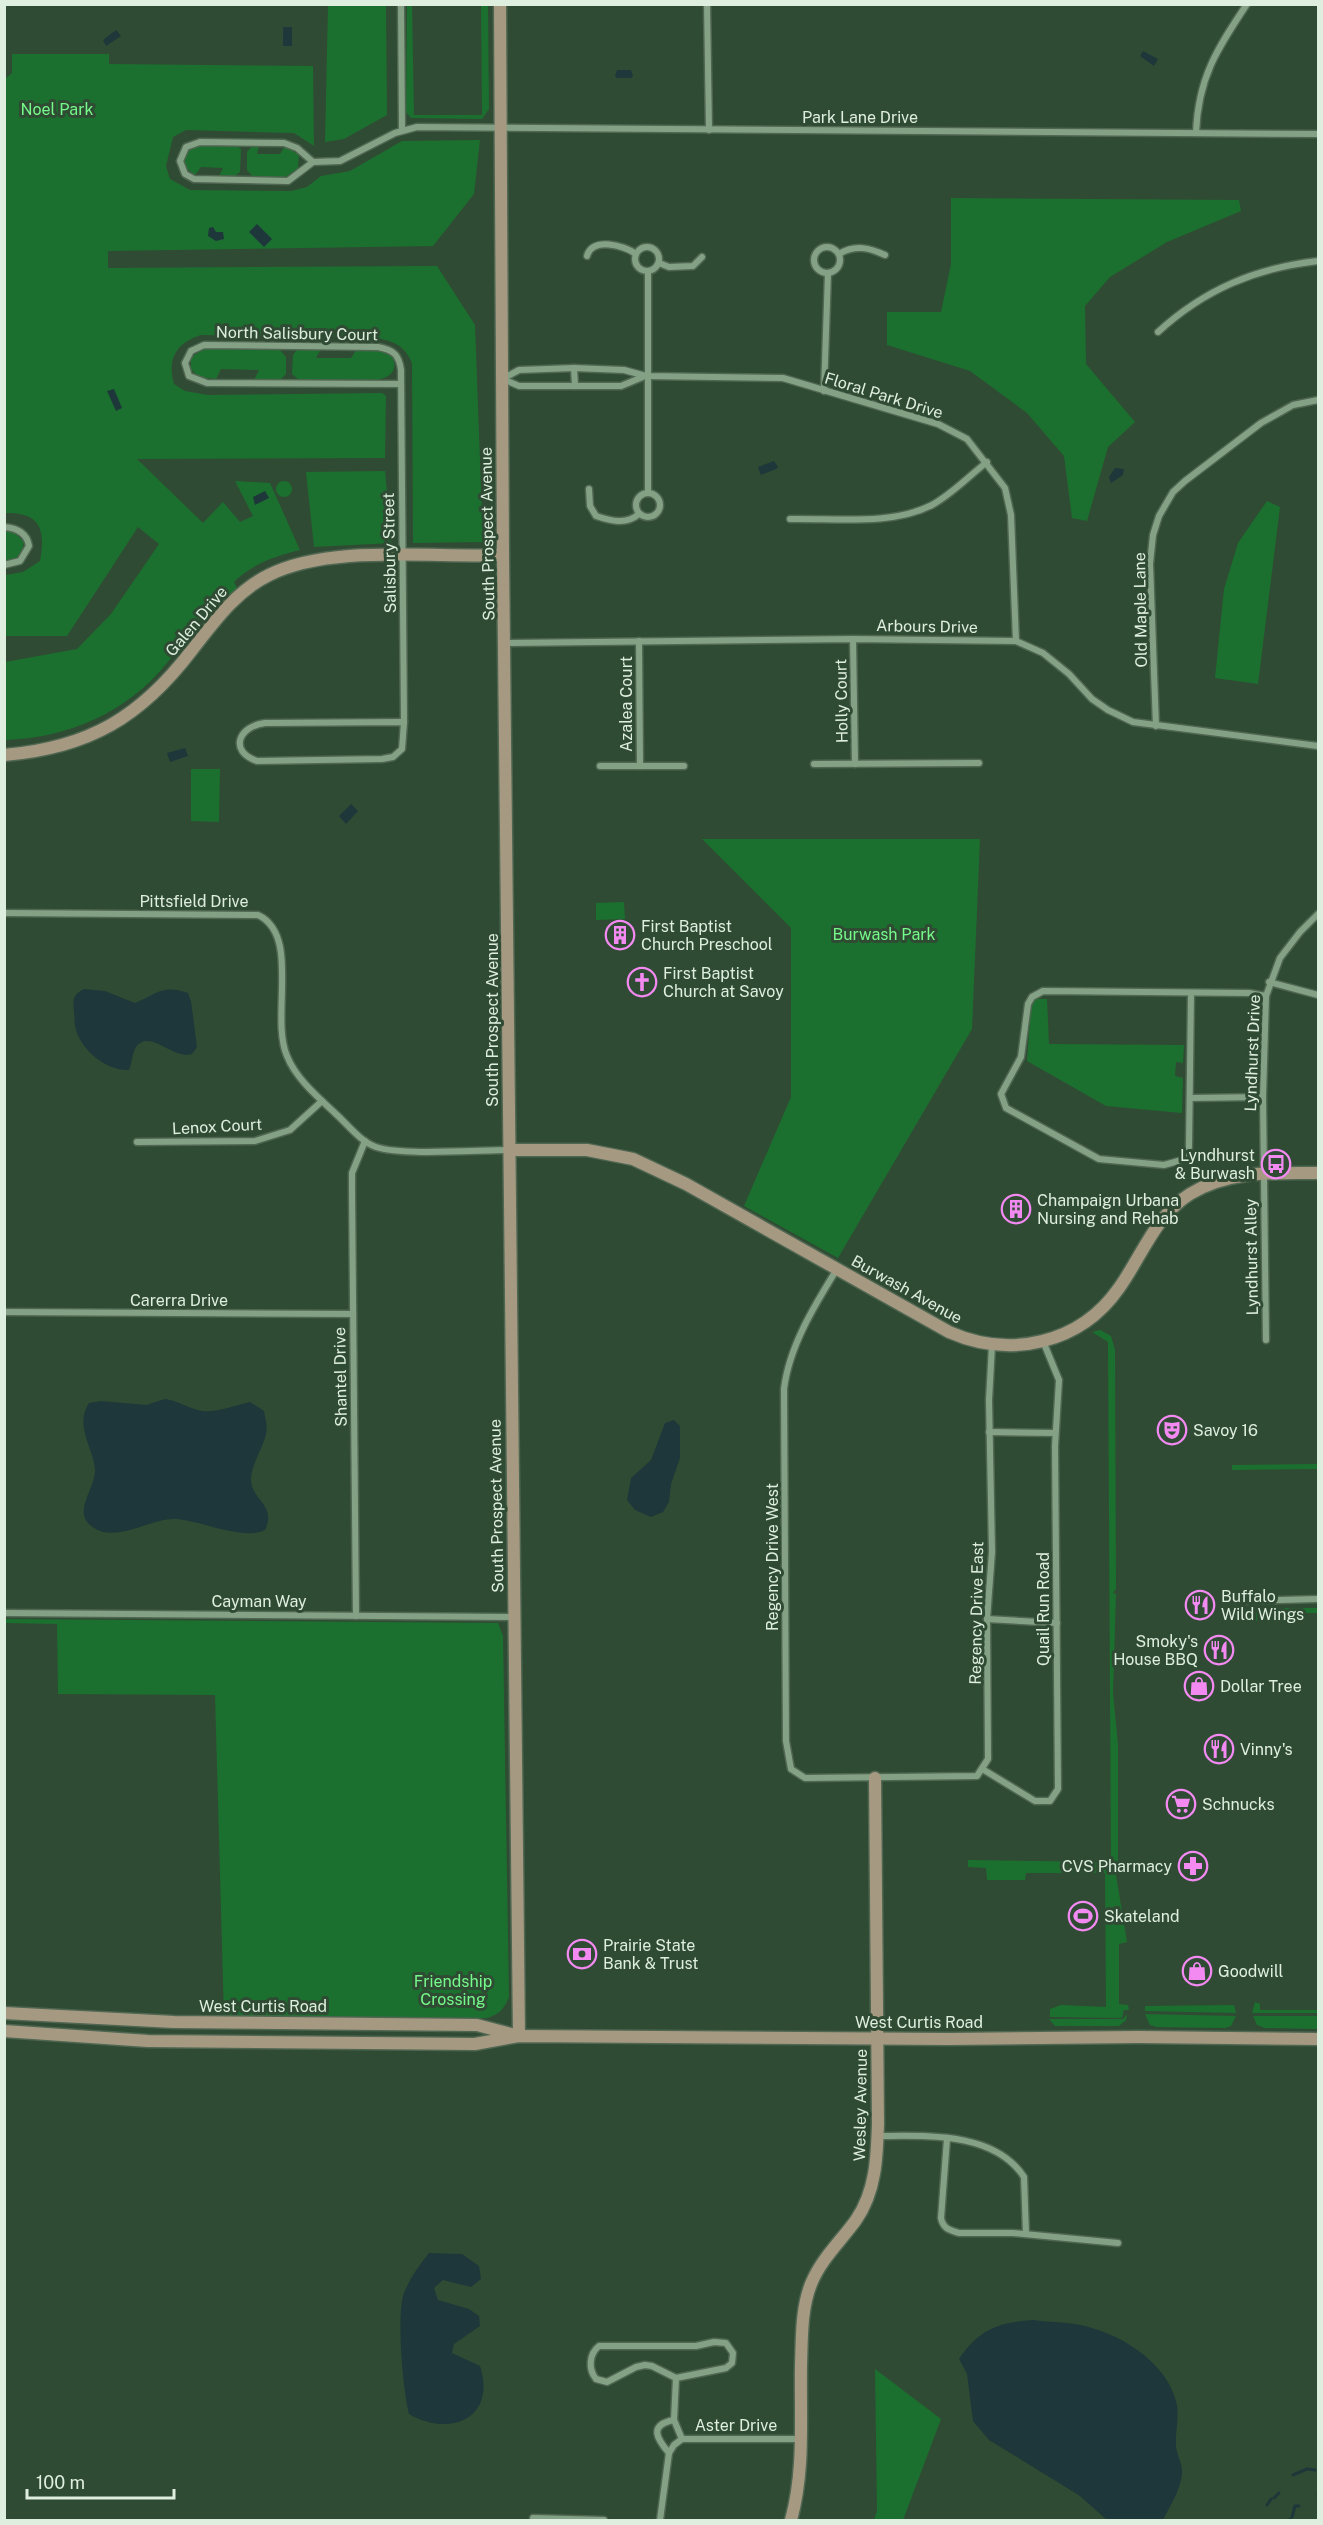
<svg xmlns="http://www.w3.org/2000/svg" width="1323" height="2525" font-family="'Public Sans',sans-serif">
<rect width="100%" height="100%" fill="#304b33"/>
<g fill="#1b702f">
<path d="M328,5h58l1,110 -43,24 -19,3z"/>
<path d="M407,5h5l2,110h68l-1,-110h7l1,104 -7,10 -71,-1 -5,-6z"/>
<path d="M12,54h97v10l204,2 1,80 -20,-13 -108,-3 -13,7 -7,29 4,13 20,11 101,1 16,-4 14,-11 29,-5 52,-30 78,-1 -6,54 -41,52 -325,5v17l329,-2 38,59 8,217 -70,1 -1,-180c-9,-20 -20,-22 -40,-26l-171,-2c-25,8 -34,24 -27,49l11,7 23,4 174,-2 4,3 -1,62 -248,1 66,64 20,-21 17,20 13,-6 -18,-35 35,2 30,67c-25,6 -48,14 -66,32l3,6 -13,12 -4,-4 -5,5c-17,20 -32,42 -48,62 -40,50 -100,75 -162,77v-78l72,-13 34,-35 48,-70 -21,-17 -71,109h-62v-61l18,-3 17,-11c6,-32 0,-49 -35,-48l-1,-433 8,-7z"/>
<path d="M201,145h35l5,4 -1,23 -5,4h-16l4,-8 -22,-1 -6,8 -9,-7 -3,-11 6,-9z"/>
<path d="M252,146h7l-2,8h23l5,-8 14,9 -1,14 -13,8h-32l-6,-7v-18z"/>
<path d="M951,198l288,2 2,11 -74,31 -57,35 -25,29 1,58 49,58 -27,25 -21,74 -15,-3 -8,-62 -37,-43 -57,-42 -83,-26v-33h54l10,-48z"/>
<path d="M208,347l71,2 7,8v17l-6,6h-26l5,-10 -38,-1 -5,10 -17,-2 -8,-8v-12z"/>
<path d="M298,348l23,1 -5,9h35l6,-9h20l13,5c10,14 2,23 -13,26l-79,-1 -6,-5 1,-19z"/>
<path d="M385,471l7,72 -78,4 -8,-75z"/>
<circle cx="284" cy="489" r="8"/>
<path d="M1267,501l13,6 -22,177 -43,-6 9,-89 14,-46z"/>
<path d="M4,529l10,3 10,10 -2,11 -9,7 -8,1z"/>
<path d="M191,769h29l-1,53 -28,-1z"/>
<path d="M702,839h278l-8,190 -134,229 -94,-52 47,-109v-169z"/>
<path d="M624,902l1,17 -29,1v-17z"/>
<path d="M1036,999h11l2,45 135,1 -1,18 -7,-1 -1,14 8,2 -1,35 -76,-7 -79,-45 4,-55z"/>
<path d="M1100,1330l11,6 4,14 1,239 -3,4 3,1 -3,99 5,52v126l-2,4 11,67 -8,2v60l9,1 1,5h-5l-2,8 -72,-1v-8l11,-4 45,2 -1,-134h-79l-1,7h-38l-1,-12 -18,-1v-7l143,2 -3,-520 -16,-10z"/>
<path d="M1318,1464v5l-86,1v-5z"/>
<path d="M1261,1608h57v5h-61v8h-6v-5z"/>
<path d="M5,1619l493,4 5,13 6,361c-5,12 -9,17 -22,21l-263,-1 -9,-322 -157,-1 -1,-70 -52,-1z"/>
<path d="M1255,2002l5,2v6h58v3h-66z"/>
<path d="M1234,2005l2,8 -91,-2v-5z"/>
<path d="M1127,2014l-1,6 -7,6h-64l-6,-7h74z"/>
<path d="M1145,2014l91,2 -5,10 -6,2 -68,-1 -7,-2z"/>
<path d="M1253,2016h65v13l-53,-1 -8,-3z"/>
<path d="M875,2369l66,50 -38,101h-29l3,-9z"/>
</g>
<g fill="#1d373a">
<rect x="283" y="27" width="9" height="19"/>
<path d="M116,30l5,6 -15,10 -3,-6z"/>
<path d="M1143,51l15,8 -4,7 -14,-10z"/>
<path d="M617,70h14l2,6 -2,2h-14l-2,-2z"/>
<path d="M257,224l15,15 -8,8 -15,-15z"/>
<path d="M213,227l3,5h7l1,7 -8,2 -8,-5 1,-8z"/>
<path d="M114,389l8,19 -6,3 -9,-20z"/>
<path d="M774,461l4,6 -2,2 -15,6 -3,-8z"/>
<path d="M1115,468l9,1 -1,6 -12,8 -2,-6z"/>
<path d="M265,491l4,7 -14,7 -2,-8z"/>
<path d="M185,748l3,8 -18,6 -3,-9z"/>
<path d="M351,804l7,7 -12,13 -7,-8z"/>
<path d="M84,989l21,2 30,12c22,-9 27,-19 53,-10l3,8 6,46 -5,7c-19,6 -42,-26 -56,-7 -4,7 -4,16 -7,23 -22,1 -47,-19 -53,-40 -2,-5 -1,-13 -2,-18 -1,-12 -2,-17 10,-23z"/>
<path d="M165,1399c14,2 23,9 37,12 14,2 34,-6 48,-9l14,9c1,7 4,16 2,23 -3,14 -15,31 -15,45 0,22 26,25 14,51 -23,11 -65,-10 -90,-11 -24,-1 -58,24 -81,9 -24,-15 2,-39 1,-59 -2,-22 -21,-43 -6,-66l12,-2 45,4z"/>
<path d="M674,1420l6,6v32l-9,26 -2,18 -6,10 -12,5 -16,-7 -8,-10 4,-22 20,-18 14,-37z"/>
<path d="M429,2253l33,1 17,12 2,13 -10,8 -28,-7 -9,8 4,12 31,9 10,7 1,10 -26,18 -2,9 28,13c17,52 -30,72 -71,48 -6,-24 -13,-99 -5,-121 6,-15 15,-28 25,-40z"/>
<path d="M1033,2320c14,2 28,2 42,4 42,7 93,37 102,81 2,14 -2,28 -1,42 1,7 5,15 6,22 1,17 -12,37 -19,51h-56l-27,-24 -91,-56 -16,-19 -6,-47 -8,-15c20,-30 40,-37 74,-39z"/>
</g>
<g fill="none" stroke-linecap="round" stroke-linejoin="round">
<g stroke="#1d373a" stroke-width="3">
<path d="M1293,2475l14,-6 8,1"/>
<path d="M1318,2495v1"/>
<path d="M1274,2498l5,-5"/>
<path d="M1267,2505l4,-6"/>
<path d="M1292,2517l3,-11h4"/>
<path d="M1289,2520l1,-1"/>
</g>
<g stroke="#4f6651" stroke-width="9">
<g id="street">
<path d="M401,4l1,126"/>
<path d="M707,4l2,126"/>
<path d="M1196,133c2,-55 21,-84 51,-129"/>
<path d="M313,162l-16,-14 -13,-5 -84,-1 -14,5 -6,14 5,13 9,5 94,2 25,-19 27,-1 55,-28 22,-6 901,7"/>
<circle cx="827" cy="260" r="13"/>
<circle cx="647" cy="259" r="12"/>
<path d="M839,254c16,-10 31,-6 46,1"/>
<path d="M587,256c5,-19 37,-11 49,-2"/>
<path d="M659,263l10,4 24,-1 9,-9"/>
<path d="M648,272v221"/>
<path d="M1158,332c47,-43 98,-64 160,-71"/>
<path d="M574,368l1,18"/>
<path d="M502,379l17,-9 55,-2 50,2 22,6 137,2 155,46 29,15 38,49 6,27 5,126"/>
<path d="M503,379l16,7h102l24,-10"/>
<path d="M401,384l-194,-1 -18,-7 -4,-13 6,-12 13,-6 174,2c16,3 21,8 23,23l3,352"/>
<path d="M824,391l4,-118"/>
<path d="M589,489l1,17 6,10c15,5 30,9 43,-2"/>
<circle cx="648" cy="505" r="12"/>
<path d="M790,519c45,-1 101,7 142,-14 20,-11 37,-29 55,-43"/>
<path d="M4,527c13,1 23,6 25,19l-9,15 -16,4"/>
<path d="M853,639l2,125"/>
<path d="M639,641l1,125"/>
<path d="M505,643l348,-4 163,2 27,12 26,21 23,25 16,11 25,12 185,24"/>
<path d="M404,722l-2,27 -9,8 -11,2 -125,2c-29,-10 -18,-35 8,-38z"/>
<path d="M1156,726l-6,-162 3,-29 6,-19 14,-24 12,-11 76,-58 32,-18 25,-5"/>
<path d="M814,764l165,-1"/>
<path d="M600,766h84"/>
<path d="M4,913l254,2c43,20 12,102 29,141 9,23 32,42 50,59 11,10 24,27 39,32 26,9 101,3 133,3"/>
<path d="M1269,982l49,13"/>
<path d="M1191,993l-2,154 -7,13 -18,5 -65,-6 -93,-51 -5,-14 20,-37 7,-53 4,-7 11,-6 206,2 17,3"/>
<path d="M1191,1098l72,-1"/>
<path d="M137,1142l118,-1 35,-11 32,-29"/>
<path d="M837,1269c-23,37 -48,78 -53,120l2,352 5,28 14,9 172,-2 11,-17 -1,-140 5,-67 -3,-152 3,-55"/>
<path d="M4,1312l349,2"/>
<path d="M1266,1340l-3,-243 3,-101 14,-38 20,-26 18,-18"/>
<path d="M989,1432l66,1"/>
<path d="M1243,1601l75,-2"/>
<path d="M4,1613l510,4"/>
<path d="M356,1616l-4,-424v-19l13,-32"/>
<path d="M987,1619l70,4"/>
<path d="M984,1770l51,31h15l8,-12 -3,-343 4,-66 -16,-39"/>
<path d="M877,2136c49,0 117,-5 147,41l2,57"/>
<path d="M947,2139l-6,79c2,11 9,12 18,15h54l105,10"/>
<path d="M714,2342l12,1 7,10 -1,10 -6,5 -50,10 -24,-12 -7,-1 -9,2 -29,15 -11,-3c-8,-10 -7,-25 3,-33h97z"/>
<path d="M676,2378l-2,42 8,19"/>
<path d="M669,2453c-12,-14 -21,-28 5,-33"/>
<path d="M533,2518l71,2"/>
<path d="M660,2520l9,-67 5,-8 8,-6h118"/>
</g>
</g>
<g stroke="#4f6651" stroke-width="15">
<g id="secondary">
<path d="M500,4l3,551 16,1481"/>
<path d="M4,755c85,-7 137,-38 188,-105 22,-28 44,-59 77,-75 62,-31 164,-17 234,-20"/>
<path d="M509,1150h78l46,9 53,25 263,148c61,27 131,12 170,-44 23,-32 36,-72 71,-94 39,-24 84,-21 128,-21"/>
<path d="M4,2013l170,9 303,3 38,10"/>
<path d="M4,2031l144,10 327,3 44,-8 430,3 189,-2 180,2"/>
<path d="M791,2520c14,-50 9,-103 10,-155 1,-27 0,-56 10,-81 10,-25 30,-43 45,-64 20,-29 21,-63 22,-97l-3,-345"/>
</g>
</g>
<use href="#street" stroke="#84a186" stroke-width="6"/>
<use href="#secondary" stroke="#a69982" stroke-width="12"/>
</g>
<defs>
<g id="building-ring" transform="scale(1.5)"><circle r="9.5" fill="#304b33" stroke="#f28af2" stroke-width="1.5"/><path d="M-4-6H4V6H1V3H-1V6H-4ZM-2.5-4.3h1.7v1.8h-1.7ZM.8-4.3h1.7v1.8H.8ZM-2.5-1h1.7V.8h-1.7ZM.8-1h1.7V.8H.8Z" fill="#f28af2"/></g>
<g id="church-ring" transform="scale(1.5)"><circle r="9.5" fill="#304b33" stroke="#f28af2" stroke-width="1.5"/><path d="M-1.2-6h2.4v3.5h3.3v2.4h-3.3V6h-2.4V-.1h-3.3v-2.4h3.3Z" fill="#f28af2"/></g>
<g id="bus-ring" transform="scale(1.5)"><circle r="9.5" fill="#304b33" stroke="#f28af2" stroke-width="1.5"/><path d="M-5-6H5V4H4V6H2V4H-2V6H-4V4H-5ZM-3.5-4V0h7V-4ZM-3.5 1.2v1.5H-2V1.2ZM2 1.2v1.5H3.5V1.2Z" fill="#f28af2"/></g>
<g id="theatre-ring" transform="scale(1.5)"><circle r="9.5" fill="#304b33" stroke="#f28af2" stroke-width="1.5"/><path d="M-5-5.5Q0-4 5-5.5V0Q5 5 0 6Q-5 5-5 0ZM-3.3-2.5H-1v1.5H-3.3ZM1-2.5H3.3v1.5H1ZM-2.8 1Q0 5.5 2.8 1Z" fill="#f28af2"/></g>
<g id="restaurant-ring" transform="scale(1.5)"><circle r="9.5" fill="#304b33" stroke="#f28af2" stroke-width="1.5"/><path d="M-5-6h1v4h1v-4h1v4h1v-4h1v5L-1.5 .5V6h-2V.5L-5-1ZM5-6V6H3V1.5H1.5Q1.5-4 5-6Z" fill="#f28af2"/></g>
<g id="shop-ring" transform="scale(1.5)"><circle r="9.5" fill="#304b33" stroke="#f28af2" stroke-width="1.5"/><path d="M-5-2.5h2.3a2.7 3.5 0 0 1 5.4 0H5L5.5 6h-11ZM-1.5-2.5h3a1.5 2.3 0 0 0-3 0Z" fill="#f28af2"/></g>
<g id="supermarket-ring" transform="scale(1.5)"><circle r="9.5" fill="#304b33" stroke="#f28af2" stroke-width="1.5"/><path d="M-6-5.5h2.5l.6 2H6L4.5 2H-2.5L-4.4-4H-6ZM-1.5 3.2a1.3 1.3 0 1 0 .1 0ZM3 3.2a1.3 1.3 0 1 0 .1 0Z" fill="#f28af2"/></g>
<g id="pharmacy-ring" transform="scale(1.5)"><circle r="9.5" fill="#304b33" stroke="#f28af2" stroke-width="1.5"/><path d="M-2-6h4v4h4v4h-4v4h-4v-4h-4v-4h4Z" fill="#f28af2"/></g>
<g id="stadium-ring" transform="scale(1.5)"><circle r="9.5" fill="#304b33" stroke="#f28af2" stroke-width="1.5"/><path d="M0-5a6.5 5 0 1 0 0 10a6.5 5 0 1 0 0-10ZM-3.5-1.8h7v3.6h-7Z" fill="#f28af2"/></g>
<g id="bank-ring" transform="scale(1.5)"><circle r="9.5" fill="#304b33" stroke="#f28af2" stroke-width="1.5"/><path d="M-6-4H6V4H-6ZM0-2.3a2.3 2.3 0 1 0 0 4.6a2.3 2.3 0 1 0 0-4.6Z" fill="#f28af2"/></g>
</defs>
<g fill-rule="evenodd">
<use href="#building-ring" x="620" y="935"/>
<use href="#church-ring" x="642" y="982"/>
<use href="#bus-ring" x="1276" y="1164"/>
<use href="#building-ring" x="1016" y="1209"/>
<use href="#theatre-ring" x="1172" y="1430"/>
<use href="#restaurant-ring" x="1200" y="1605"/>
<use href="#restaurant-ring" x="1219" y="1650"/>
<use href="#shop-ring" x="1199" y="1686"/>
<use href="#restaurant-ring" x="1219" y="1749"/>
<use href="#supermarket-ring" x="1181" y="1804"/>
<use href="#pharmacy-ring" x="1193" y="1866"/>
<use href="#stadium-ring" x="1083" y="1916"/>
<use href="#bank-ring" x="582" y="1954"/>
<use href="#shop-ring" x="1197" y="1971"/>
</g>
<g text-anchor="middle" stroke-width="6" stroke-linejoin="round" paint-order="stroke">
<g font-size="16" fill="#75f98b" stroke="#304b33">
<text x="57" y="115">Noel Park</text>
<text x="884" y="940">Burwash Park</text>
<text x="453" y="1987">Friendship<tspan x="453" dy="18">Crossing</tspan></text>
</g>
<g font-size="16" fill="#deeedf" stroke="#304b33">
<text x="860" y="123">Park Lane Drive</text>
<text transform="translate(297 333) rotate(1)" y="6">North Salisbury Court</text>
<text transform="translate(884 395) rotate(17)" y="6">Floral Park Drive</text>
<text transform="translate(487 534) rotate(-91)" y="6">South Prospect Avenue</text>
<text transform="translate(389 553) rotate(-91)" y="6">Salisbury Street</text>
<text transform="translate(1140 610) rotate(-91)" y="6">Old Maple Lane</text>
<text transform="translate(196 621) rotate(-50)" y="6">Galen Drive</text>
<text transform="translate(927 626) rotate(1)" y="6">Arbours Drive</text>
<text transform="translate(841 701) rotate(-91)" y="6">Holly Court</text>
<text transform="translate(626 704) rotate(-90)" y="6">Azalea Court</text>
<text x="194" y="907">Pittsfield Drive</text>
<text transform="translate(492 1020) rotate(-90)" y="6">South Prospect Avenue</text>
<text transform="translate(1252 1053) rotate(-88)" y="6">Lyndhurst Drive</text>
<text transform="translate(217 1126) rotate(-3)" y="6">Lenox Court</text>
<text transform="translate(1251 1257) rotate(-91)" y="6">Lyndhurst Alley</text>
<text transform="translate(907 1289) rotate(29)" y="6">Burwash Avenue</text>
<text x="179" y="1306">Carerra Drive</text>
<text transform="translate(340 1377) rotate(-91)" y="6">Shantel Drive</text>
<text transform="translate(496 1506) rotate(-91)" y="6">South Prospect Avenue</text>
<text transform="translate(772 1557) rotate(-90)" y="6">Regency Drive West</text>
<text x="259" y="1607">Cayman Way</text>
<text transform="translate(1043 1609) rotate(-90)" y="6">Quail Run Road</text>
<text transform="translate(976 1613) rotate(-89)" y="6">Regency Drive East</text>
<text x="263" y="2012">West Curtis Road</text>
<text x="919" y="2028">West Curtis Road</text>
<text transform="translate(860 2105) rotate(-89)" y="6">Wesley Avenue</text>
<text x="736" y="2431">Aster Drive</text>
</g>
<g font-size="16" fill="#deeedf" stroke="#304b33" text-anchor="start">
<text x="641" y="932">First Baptist<tspan x="641" dy="18">Church Preschool</tspan></text>
<text x="663" y="979">First Baptist<tspan x="663" dy="18">Church at Savoy</tspan></text>
<text x="1255" y="1161" text-anchor="end">Lyndhurst<tspan x="1255" dy="18">&amp; Burwash</tspan></text>
<text x="1037" y="1206">Champaign Urbana<tspan x="1037" dy="18">Nursing and Rehab</tspan></text>
<text x="1193" y="1436">Savoy 16</text>
<text x="1221" y="1602">Buffalo<tspan x="1221" dy="18">Wild Wings</tspan></text>
<text x="1198" y="1647" text-anchor="end">Smoky's<tspan x="1198" dy="18">House BBQ</tspan></text>
<text x="1220" y="1692">Dollar Tree</text>
<text x="1240" y="1755">Vinny's</text>
<text x="1202" y="1810">Schnucks</text>
<text x="1172" y="1872" text-anchor="end">CVS Pharmacy</text>
<text x="1104" y="1922">Skateland</text>
<text x="603" y="1951">Prairie State<tspan x="603" dy="18">Bank &amp; Trust</tspan></text>
<text x="1218" y="1977">Goodwill</text>
</g>
</g>
<rect width="1323" height="2525" fill="none" stroke="#deeedf" stroke-width="12"/>
<path d="M27 2489v9h147v-9" fill="none" stroke="#deeedf" stroke-width="3"/>
<text x="36" y="2489" font-size="18" fill="#deeedf" stroke="#304b33" stroke-width="4.5" paint-order="stroke">100 m</text>
</svg>
